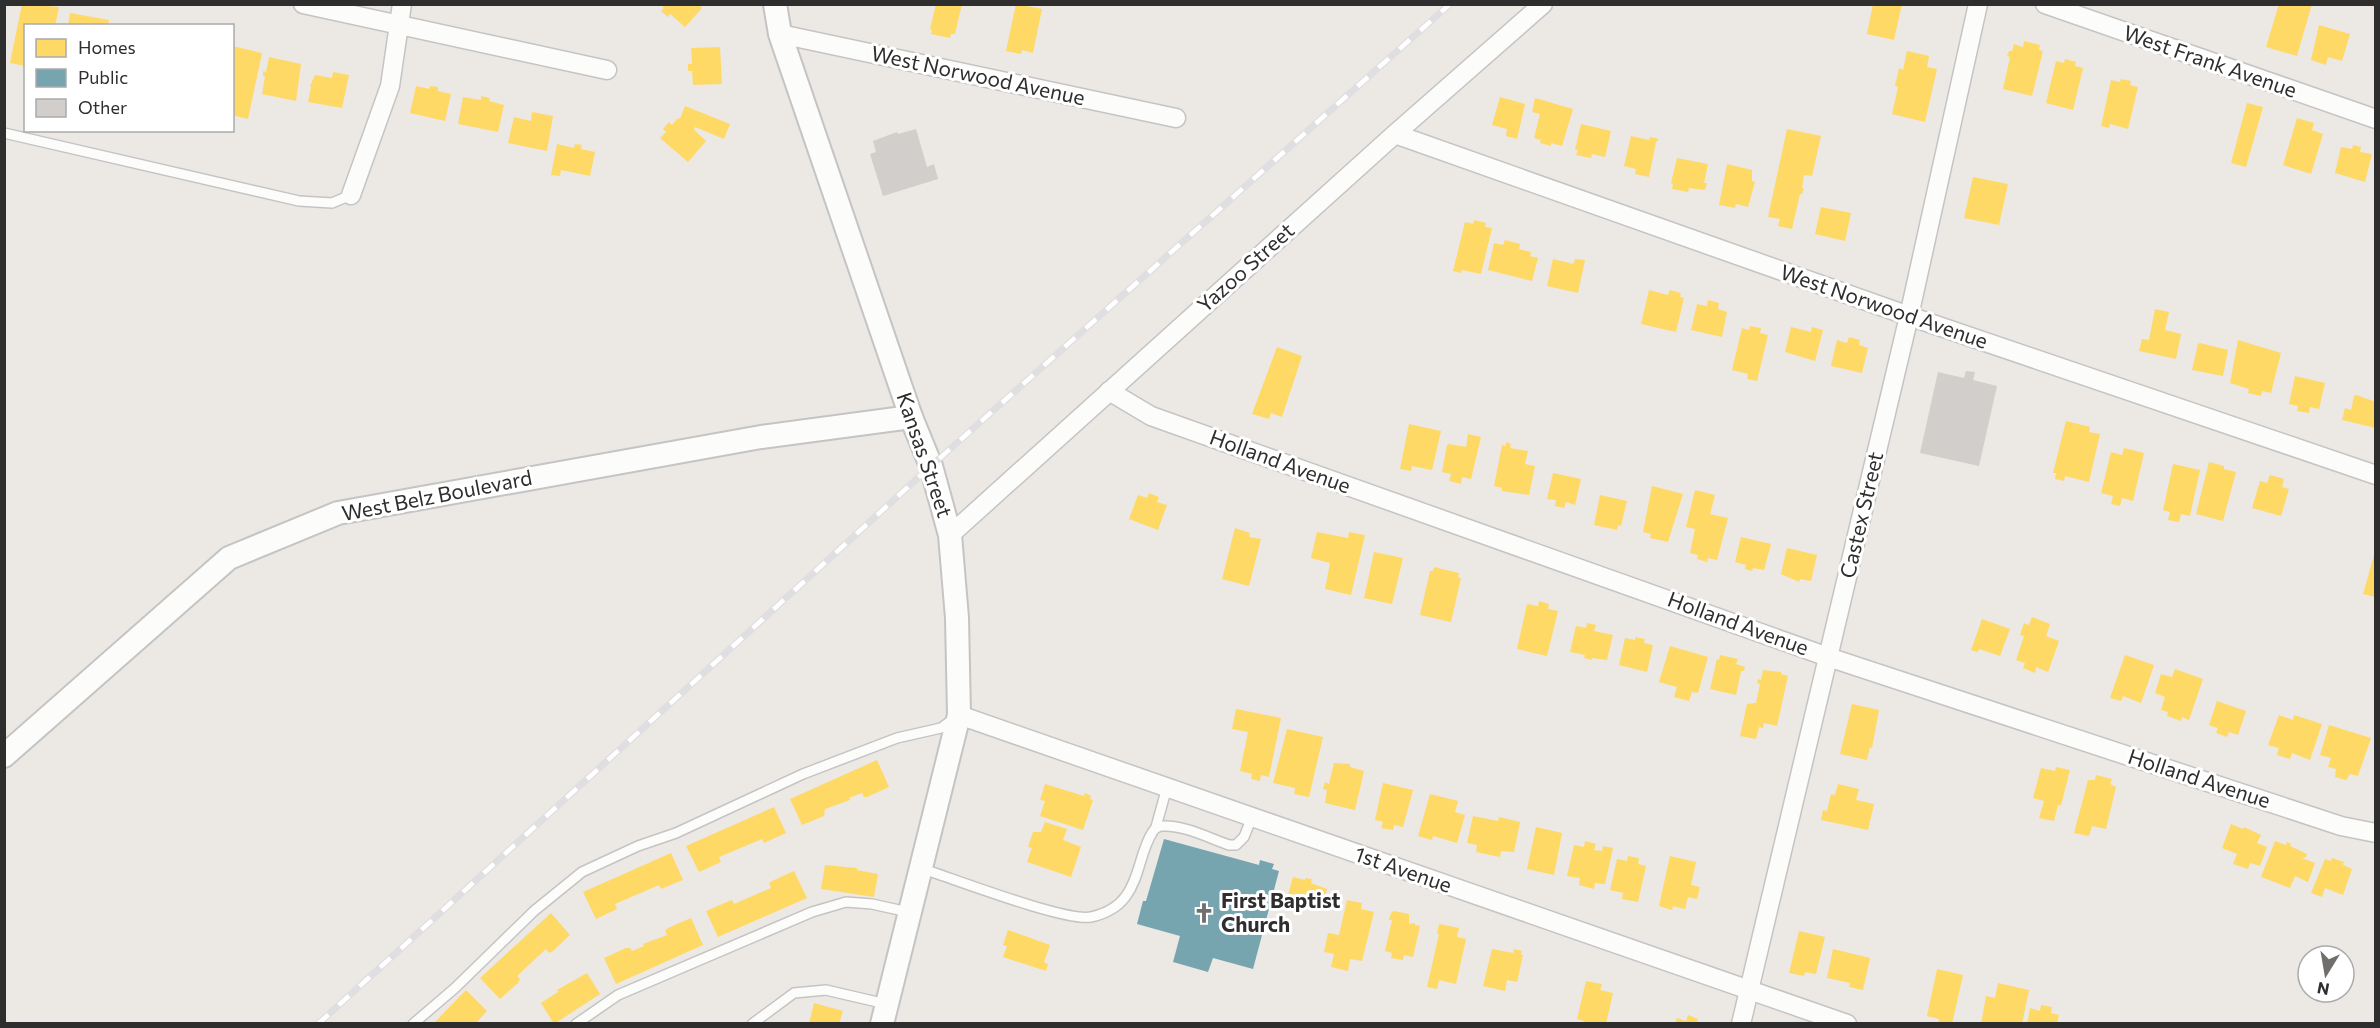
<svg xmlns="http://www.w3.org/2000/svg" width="2380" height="1028" font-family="Commissioner,sans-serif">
<rect width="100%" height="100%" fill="#ece8e4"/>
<g fill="#ffd966">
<path d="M22,4l37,3 -4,19h-29v40l-16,-3z"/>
<path d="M660,4h38l4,4 -17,19 -15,-13 -2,3 -7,-6 3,-3z"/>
<path d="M936,4h26l-7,30h-4l-1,4 -19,-4 1,-4 -2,-1z"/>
<path d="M1016,4l26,5 -9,44 -11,-3 -1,4 -15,-3z"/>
<path d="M1873,4h29l-8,36 -27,-6z"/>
<path d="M2279,4h33l-15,52 -31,-9z"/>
<path d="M70,13l39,7 -1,6h-40z"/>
<path d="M2319,25l31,9 -8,27 -14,-4 -2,8 -15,-5z"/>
<path d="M2024,41l16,4 -1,5 4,1 -11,45 -29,-7 7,-32 -3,-1 2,-5h3l2,-7 9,3z"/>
<path d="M232,46l30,7 -14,66 -16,-4z"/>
<path d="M720,47l2,37 -29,1 -1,-14h-4v-7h4l-1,-16z"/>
<path d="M1907,51l22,5 -2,11 10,2 -12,53 -33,-8 6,-27 -3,-1 4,-18 4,2z"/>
<path d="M269,57l32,7 -5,37 -34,-7 3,-18h-2v-5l3,1z"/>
<path d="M2065,59l11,3 -1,4 8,2 -10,42 -27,-7 10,-42 8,2z"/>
<path d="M333,72l16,3 -7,33 -34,-6 3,-15 -1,-1 5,-11 17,3z"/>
<path d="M2121,79l10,2 -1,4 8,2 -10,42 -18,-5 -1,4 -8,-2 10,-46 9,2z"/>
<path d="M416,86l14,3v-3l8,1v4l13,3 -6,27 -35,-8z"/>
<path d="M481,96l9,2 -1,3 15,4 -6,27 -40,-8 5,-27 18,3z"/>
<path d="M1500,97l25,7 -8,35 -11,-3 1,-7 -15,-4z"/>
<path d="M1535,98l38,11 -11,37 -11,-3v3l-11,-3 1,-3 -7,-2 6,-24 -8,-2z"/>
<path d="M2247,103l16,4 -17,60 -15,-4z"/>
<path d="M685,106l45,18 -6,15 -29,-12 -1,3 12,11 -18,21 -28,-24 6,-6 -3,-3 6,-7 3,3 6,-7 2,1z"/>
<path d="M532,112l21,4 -6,35 -39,-8 6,-26 17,4z"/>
<path d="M2297,118l17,5 -2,7 11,4 -12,40 -28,-9z"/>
<path d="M1581,124l30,7 -6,26 -13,-3 -1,4 -15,-3 2,-5h-3z"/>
<path d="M1787,129l34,7 -9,40 -8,-1 -2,13h2l-2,6h-2l-8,35 -14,-3 2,-7 -12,-2z"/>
<path d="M1631,136l18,4 1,-3 9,2 -3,3 -7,35 -14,-3 1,-5 -12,-3z"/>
<path d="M557,144l17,4 1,-4 7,1 -1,4 14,3 -5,24 -29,-6 -1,6 -9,-1z"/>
<path d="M2353,145l8,2 -1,5 12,2 -7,28 -30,-9 6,-26 11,2z"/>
<path d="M1677,158l31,6 -4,19h3l-2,7 -16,-2 -1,4 -16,-3 1,-5 -2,-1z"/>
<path d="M1727,164l25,6v11l3,1 -7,25 -12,-3 -1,4 -16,-3z"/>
<path d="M1973,177l35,7 -9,41 -35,-7z"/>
<path d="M1821,207l30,6 -6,28 -30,-7z"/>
<path d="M1474,220l12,3 -1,4 7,1 -11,46 -19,-4 -1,3 -8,-2 12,-49 8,2z"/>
<path d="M1505,240l15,4 -1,5 12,3 -1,4 8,2 -6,23 -44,-11 6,-27 9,2z"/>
<path d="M1553,259l20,5 2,-5 10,1 -7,33 -31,-7z"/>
<path d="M1649,290l19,5 2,-5 11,3 -1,4 4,1 -8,34 -35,-8z"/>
<path d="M1708,300l11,3 -1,6 9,3 -5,25 -31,-7 6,-26 10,2z"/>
<path d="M2155,309l14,3 -4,18 16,4 -5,25 -37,-8 3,-12 7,1z"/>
<path d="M1750,326l11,2 -1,5 8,2 -11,46 -10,-2 1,-5 -16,-4 10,-42 7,2z"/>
<path d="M1791,327l20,5 1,-5 11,3 -8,31 -30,-9z"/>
<path d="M1849,337l11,3 -1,5 9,3 -6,25 -31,-7 6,-26 10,3z"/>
<path d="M2238,340l43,13 -10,40 -9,-2 -1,5 -13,-3 1,-4 -19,-6z"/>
<path d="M2200,343l28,7 -5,26 -31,-6 6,-26z"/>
<path d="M1277,347l25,9 -20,61 -11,-4 -2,6 -17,-5z"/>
<path d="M2295,376l30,7 -6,26 -9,-2 -1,6 -12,-2 1,-5 -9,-2z"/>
<path d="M2356,395l20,7v26l-34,-8 3,-12 6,2 3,-14z"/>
<path d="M2066,421l24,6 -1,5 11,2 -11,48 -24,-6 -1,5 -9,-2 1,-6h-3z"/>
<path d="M1409,424l32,7 -9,39 -20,-4 -1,5 -11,-2z"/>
<path d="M1468,434l13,3 -10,42 -9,-2 -1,7 -12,-3 2,-7 -9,-2 5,-27 2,-1 17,3z"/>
<path d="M1506,442l5,2 -1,4 18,3 -3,13 10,2 -6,29 -27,-4v-3l-8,-2 8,-41 4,1z"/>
<path d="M2124,448l20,5 -11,48 -11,-3 -2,8 -9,-2 2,-8 -12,-3 10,-41 11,3z"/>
<path d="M2209,462l15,4v3l12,3 -13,49 -27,-7z"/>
<path d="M2173,464l27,6 -10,46 -9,-2 -2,8 -11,-2 2,-8 -7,-2z"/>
<path d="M1553,473l28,6 -6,26 -9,-3 -2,6 -9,-2 1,-6 -9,-1z"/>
<path d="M2270,475l14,4 -2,8 7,2 -8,27 -29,-8 8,-27 7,2z"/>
<path d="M1652,486l31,8 -15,48 -18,-4 1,-4 -8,-2z"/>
<path d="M1695,490l20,5 -5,19 18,4 -11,42 -9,-2 -1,4 -10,-3 1,-4 -8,-2 5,-24 -9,-2z"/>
<path d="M1149,493l10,4 -2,5 10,3 -9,25 -29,-11 9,-24 9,3z"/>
<path d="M1600,495l27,6 -6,25 -3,-1 -1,5 -23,-5z"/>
<path d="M1235,528l15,5 -1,4 12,2 -12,47 -27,-7z"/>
<path d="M1317,532l31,6 1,-6 16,3 -14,60 -26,-6 5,-26 -19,-5z"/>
<path d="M1741,537l30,7 -7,26 -11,-2 -1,3 -7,-2 1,-4 -11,-3z"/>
<path d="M1787,548l30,7 -6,26 -11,-2 -1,3 -18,-8z"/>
<path d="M2376,548v49l-13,-3z"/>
<path d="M1374,552l29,6 -11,46 -28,-6z"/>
<path d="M1434,567l25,6 -1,4 3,1 -10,44 -31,-7 10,-44h3z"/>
<path d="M1539,601l10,3 -1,5 10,2 -11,45 -30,-7 10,-45 11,2z"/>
<path d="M2032,617l18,7 -4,12 13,5 -11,31 -12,-5 -1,6 -12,-5 2,-5 -9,-3 8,-24 -4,-1 4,-12 5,2z"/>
<path d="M1982,619l28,10 -10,27 -21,-7 -1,3 -7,-2z"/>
<path d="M1587,623l9,2 -2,6 19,4 -6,25 -15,-2v2l-8,-2 1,-3 -15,-3 6,-26 10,2z"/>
<path d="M1635,637l10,2 -1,4 9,2 -6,27 -28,-7 6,-27 10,2z"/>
<path d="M1670,646l38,11 -10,36 -6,-1 -3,9 -15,-4 3,-10 -18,-5z"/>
<path d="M1720,655l18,4 -2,5 9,3 -1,4h-3l-5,24 -26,-6 7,-30 2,1z"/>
<path d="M2125,655l29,10 -13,38 -18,-7 -2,5 -11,-3z"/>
<path d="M2175,669l28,10 -14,41 -7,-3 -1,4 -14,-5 1,-4 -7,-2 4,-13 -10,-4 6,-19 11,3z"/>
<path d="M1763,670l18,2v2l7,2 -11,50 -13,-3 -1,5 -4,-1 -3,12 -16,-3 7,-32 9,-1 4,-19 -3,-1 1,-4 3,1z"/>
<path d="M2217,701l29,10 -8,24 -9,-3 -2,5 -11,-4 2,-5 -9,-3z"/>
<path d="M1852,704l27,6 -7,38 -2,-1 -3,13 -27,-6z"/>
<path d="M1236,709l45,9 -12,59 -8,-2 -1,6 -9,-2 1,-5 -12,-3 8,-39 -16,-3z"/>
<path d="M2279,715l14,5 1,-5 28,9 -12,36 -18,-7 -2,6 -13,-4 2,-7 -11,-3z"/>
<path d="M2329,725l42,13 -13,38 -8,-2 -4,6 -11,-3 1,-8 -8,-2 3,-9 -11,-3z"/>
<path d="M1287,729l36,8 -14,60 -15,-3 1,-6 -22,-5z"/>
<path d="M877,760l12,27 -22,10h-3l-2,-4 -13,5 1,2 -25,9 -1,7 -22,9 -12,-26z"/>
<path d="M1334,763l16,1v3l14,4 -9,39 -30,-7 2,-13 -4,-1 2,-7 4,2z"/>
<path d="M2056,767l14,3 -9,35h-3l-4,16 -15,-3 5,-17 -11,-3 8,-30 14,3z"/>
<path d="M2096,775l16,4 -2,5 6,3 -10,42 -14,-3 -3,10 -15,-3 14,-53h7z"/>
<path d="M1383,783l30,7 -10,37 -9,-2 -1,5 -12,-2 2,-6 -8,-2z"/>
<path d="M1045,784l39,12 1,-3 6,3 -1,3 3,1 -10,30 -43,-14 5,-15 -5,-1z"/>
<path d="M1838,784l21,5 -3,11 18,4 -6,26 -47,-10 2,-10 4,1 4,-17 4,1z"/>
<path d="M1430,794l28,7 -3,11 10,3 -8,28 -24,-7 -1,4 -14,-4z"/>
<path d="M774,807l12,26 -22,10 -2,-4 -43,18 2,5 -22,10 -13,-26z"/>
<path d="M1473,816l25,5 1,-4 21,5 -6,30 -13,-1 -1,6 -24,-5 1,-7 -10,-2z"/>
<path d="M1045,822l22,7 -4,11 18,7 -10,30 -44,-15 5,-14 -4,-1 5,-15h8z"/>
<path d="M2231,824l12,5 1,-2 17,8 -4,8 10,4 -7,19 -10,-3 -2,6 -15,-5 4,-10 -15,-6z"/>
<path d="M1536,827l26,6 -8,42 -27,-6z"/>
<path d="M1585,841l11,3 -2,6 8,1 1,-5 10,2 -8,36 -10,-1 -1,6 -15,-4 1,-7 -13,-2 7,-31 10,2z"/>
<path d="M2275,841l11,4 1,-3 4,2 -1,2 17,8 -1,3 -4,1 13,5 -7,19 -13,-6 -5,12 -29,-11z"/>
<path d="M671,853l12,27 -22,9 -2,-4 -44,19 2,5 -21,10 -13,-27z"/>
<path d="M1628,856l11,2 -1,6 8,2 -8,36 -16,-3 1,-6 -13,-3 7,-31 10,2z"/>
<path d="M1670,856l26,6 -5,23 9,2 -3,12 -9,-2 -3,12 -12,-3 -1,4 -13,-4z"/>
<path d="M2332,858l12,4 -1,3 9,4 -9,26 -18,-7 -3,9 -11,-4 14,-34 6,2z"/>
<path d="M825,865l32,3v2l21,4 -4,23 -53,-8z"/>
<path d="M794,871l13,27 -89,39 -12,-26 23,-10 3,-1 2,4 37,-16 -2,-5 3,-2z"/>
<path d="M1293,877l12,3v-2l7,1 -1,4 16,6 -3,10 -6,-2 -4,13 -28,-8z"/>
<path d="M1347,900l15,3 -1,6 13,3 -12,49 -12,-2 -2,12 -17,-4 3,-13 -10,-2 4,-19 11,2z"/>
<path d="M1394,911l15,3v10l6,-1v2l5,1 -7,31 -9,-2 -1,5 -12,-2 1,-5 -7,-2 7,-31h-3l2,-7z"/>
<path d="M551,913l19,22 -17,16 -4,2 -3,-4 -29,27 3,3 -2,4 -18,16 -20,-21z"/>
<path d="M691,918l12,27 -87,39 -12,-26 22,-10h4l2,3 12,-5 -1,-2 24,-9 -2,-4 3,-3z"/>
<path d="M1439,924l20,4 -2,9 9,2 -10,45 -17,-4 -2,9 -10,-2 12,-53h-2z"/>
<path d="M1008,930l42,15 -6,17 4,2 -2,7 -43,-14 4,-11 -4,-1z"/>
<path d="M1799,931l26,6 -9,37 -11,-2 -1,4 -15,-3z"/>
<path d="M1492,949l21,4 1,-4 8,2 -1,4h2l-6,27 -10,-2 -2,11 -22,-5z"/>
<path d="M1833,949l37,9 -7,32 -14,-3 1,-4 -23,-5z"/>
<path d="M1937,969l26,6 -11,49h-14l1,-5 -12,-3z"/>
<path d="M587,973l13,21 -46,30 -13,-21 17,-11 -1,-2z"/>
<path d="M1586,981l16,3 -2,6 13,3 -7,31h-22v-3l-7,-2z"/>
<path d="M1998,983l31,7 -7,34h-41l5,-28 9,2z"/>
<path d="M466,990l21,21 -12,13h-42z"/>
<path d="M814,1003l29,8 -4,13h-30z"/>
<path d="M2041,1005l11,2 -1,6 8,2 -2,9h-30l3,-16 10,3z"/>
<path d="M1688,1015l10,4 -2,5h-21l2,-6 9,3z"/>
</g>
<path fill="#76a5af" d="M1164,839l95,26 1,-5 14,4 -2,5 7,2 -26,98 -40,-11 -5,14 -35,-10 7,-26 -43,-12 6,-23h3z"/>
<g fill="#d1cecb">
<path d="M916,129l11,38 7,-3 4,15 -55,17 -13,-42 6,-2 -3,-11 24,-9 1,2z"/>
<path d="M1966,371l9,1 -2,8 24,6 -18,80 -59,-13 18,-81 26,6z"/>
</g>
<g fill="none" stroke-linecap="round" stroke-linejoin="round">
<g stroke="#c5c4c5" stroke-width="12">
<g id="service">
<path d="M4,133l295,68 33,2 19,-8"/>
<path d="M1156,827l11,-40"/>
<path d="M920,868c32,10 145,54 171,49 14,-3 27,-10 35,-21 14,-19 14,-44 26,-63 2,-4 6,-7 11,-7 21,-1 46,12 66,19h7l8,-8 8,-20"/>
<path d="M413,1024l42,-36 79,-77 48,-39 56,-26 38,-13 127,-59 94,-36 44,-10 14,-10"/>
<path d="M576,1024l42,-29 194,-83 34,-10 26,2 36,8"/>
<path d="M752,1024l42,-31 32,-3 60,14"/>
</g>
</g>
<g stroke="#c5c4c5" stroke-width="21">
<g id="minor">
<path d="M303,4l304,66"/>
<path d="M2045,4l331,115"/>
<path d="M780,34l396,84"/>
<path d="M1395,134l514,182 467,159"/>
<path d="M351,195l39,-109 12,-82"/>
<path d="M1109,391l42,25 677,241 513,169 35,7"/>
<path d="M950,535l445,-401 148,-130"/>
<path d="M959,715l888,309"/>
<path d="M1741,1024l168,-708 69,-312"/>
</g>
</g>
<g stroke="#c5c4c5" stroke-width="26">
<g id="tertiary">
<path d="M775,4l5,30 131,383 20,49 19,69 7,83 2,97 -77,309"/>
<path d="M4,756l225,-198 109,-45 423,-76 150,-20"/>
</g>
</g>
<use href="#service" stroke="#fcfcfb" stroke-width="9"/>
<use href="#minor" stroke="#fcfcfb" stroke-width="18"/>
<use href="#tertiary" stroke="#fcfcfb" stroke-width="22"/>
<g stroke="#dfdfe1" stroke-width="7">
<path id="rail" d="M318,1024l613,-558 519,-462"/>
</g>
<use href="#rail" stroke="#fff" stroke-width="4.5" stroke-dasharray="14" stroke-linecap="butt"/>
</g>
<defs>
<g id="church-bare" transform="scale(1.62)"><path d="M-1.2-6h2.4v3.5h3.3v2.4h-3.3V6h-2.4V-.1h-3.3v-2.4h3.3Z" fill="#706f6e" stroke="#fff" stroke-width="2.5" paint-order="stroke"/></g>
</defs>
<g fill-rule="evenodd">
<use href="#church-bare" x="1204" y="913"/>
</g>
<g text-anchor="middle" stroke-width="6" stroke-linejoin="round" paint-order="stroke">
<g font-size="21" fill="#2e2e2e" stroke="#fff">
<text transform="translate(2210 62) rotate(19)" y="7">West Frank Avenue</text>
<text transform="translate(978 76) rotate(12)" y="7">West Norwood Avenue</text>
<text transform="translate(1246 268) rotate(-42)" y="7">Yazoo Street</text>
<text transform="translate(1884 307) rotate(19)" y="7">West Norwood Avenue</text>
<text transform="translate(924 455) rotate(71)" y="7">Kansas Street</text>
<text transform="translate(1280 462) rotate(20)" y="7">Holland Avenue</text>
<text transform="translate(437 496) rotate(-11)" y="7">West Belz Boulevard</text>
<text transform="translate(1862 515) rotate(-77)" y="7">Castex Street</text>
<text transform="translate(1738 624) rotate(20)" y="7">Holland Avenue</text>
<text transform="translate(2199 779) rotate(18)" y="7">Holland Avenue</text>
<text transform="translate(1403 870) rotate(19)" y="7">1st Avenue</text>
</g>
<g font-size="21" font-weight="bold" fill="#2e2e2e" stroke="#fff" text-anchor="start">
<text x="1221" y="908">First Baptist<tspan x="1221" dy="24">Church</tspan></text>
</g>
</g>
<rect width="2380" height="1028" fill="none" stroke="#2e2e2e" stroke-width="12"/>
<rect x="24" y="24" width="210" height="108" fill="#ffffff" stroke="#ababab" stroke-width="1.5"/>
<rect x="36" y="39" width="30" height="18" fill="#ffd966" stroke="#ababab" stroke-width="1.5"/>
<text x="78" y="54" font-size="18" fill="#2e2e2e">Homes</text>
<rect x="36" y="69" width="30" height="18" fill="#76a5af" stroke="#ababab" stroke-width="1.5"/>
<text x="78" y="84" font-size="18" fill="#2e2e2e">Public</text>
<rect x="36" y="99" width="30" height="18" fill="#d1cecb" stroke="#ababab" stroke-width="1.5"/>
<text x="78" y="114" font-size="18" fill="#2e2e2e">Other</text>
<g transform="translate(2326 974) rotate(191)"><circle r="28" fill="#ffffff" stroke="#ababab" stroke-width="1.5"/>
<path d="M0-4.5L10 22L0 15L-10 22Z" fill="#706f6e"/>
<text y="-9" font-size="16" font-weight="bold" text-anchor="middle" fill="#2e2e2e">N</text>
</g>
</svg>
